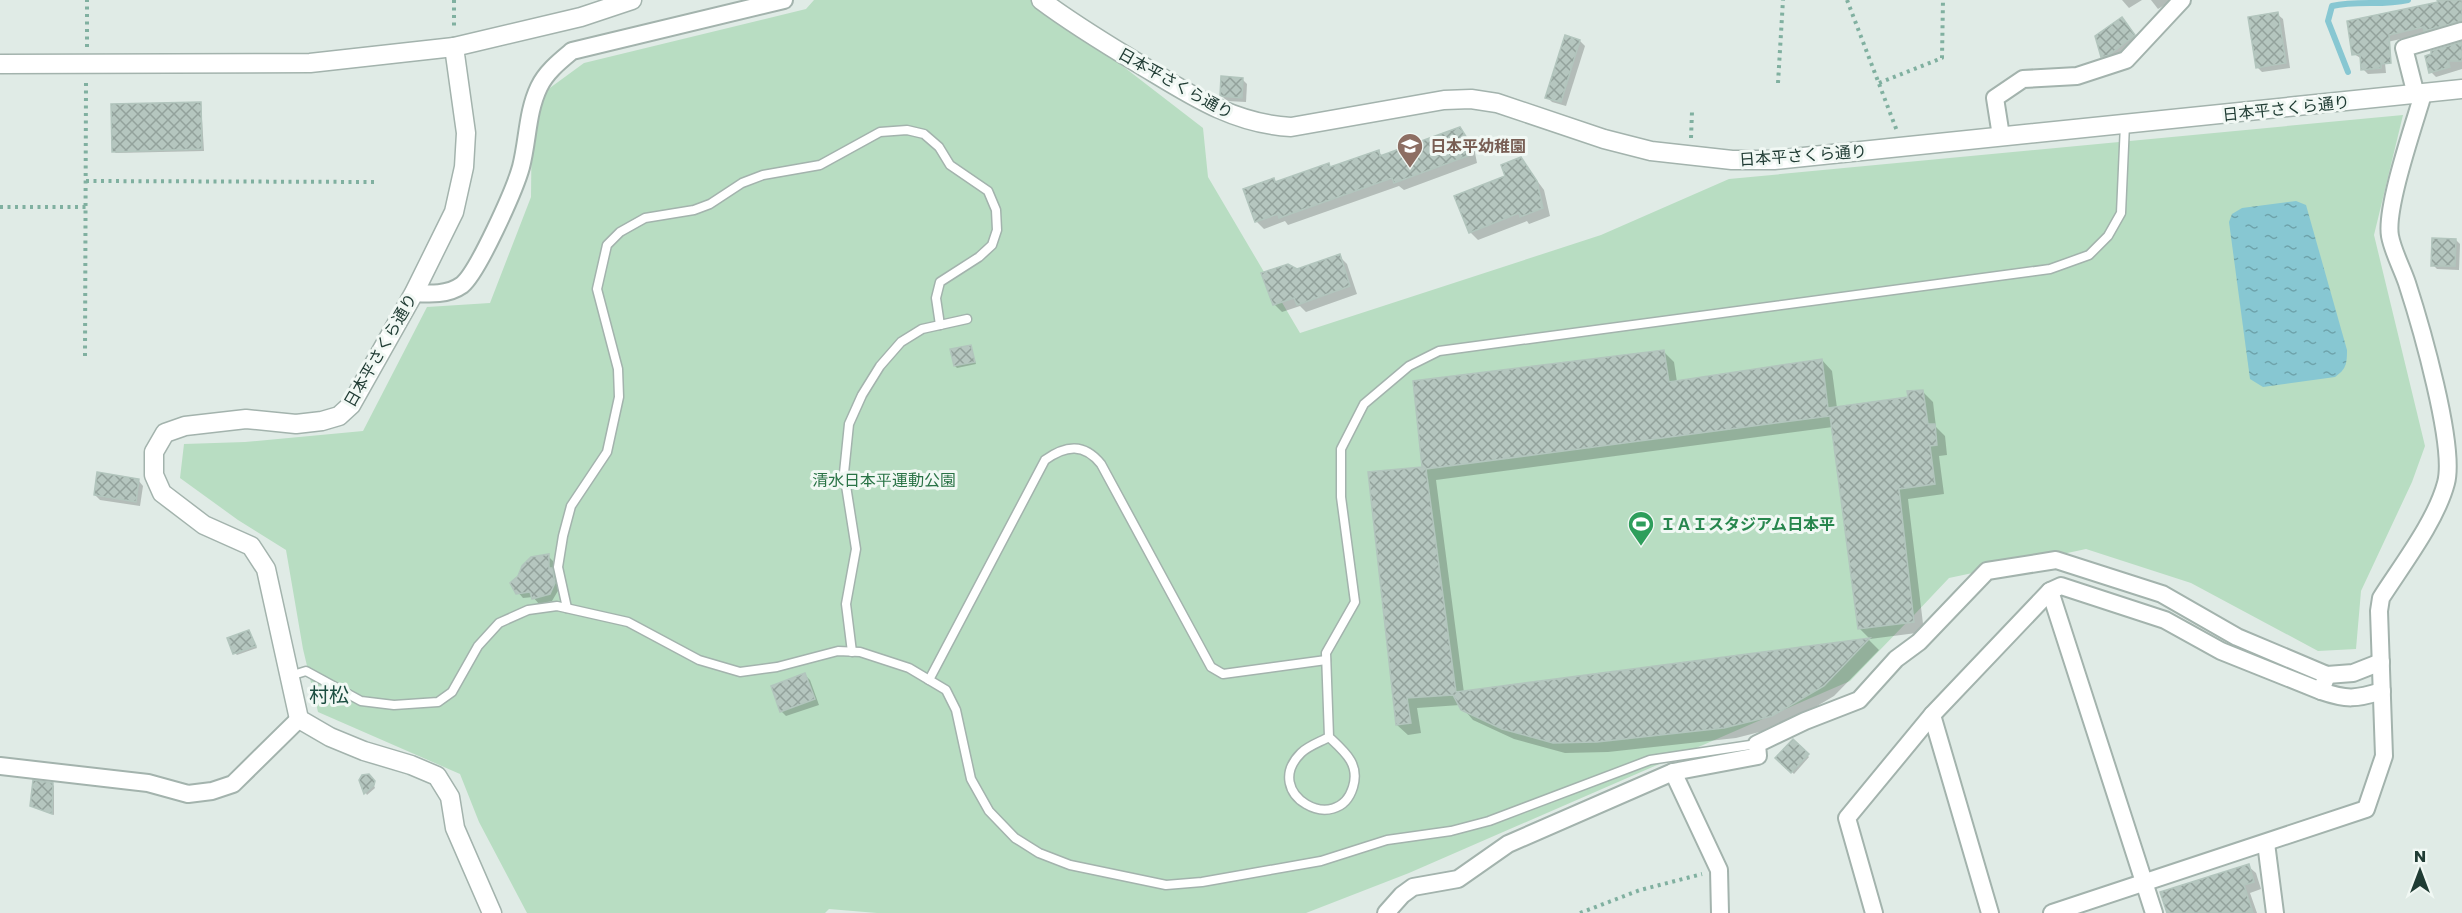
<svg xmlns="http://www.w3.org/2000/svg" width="2462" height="913" font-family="Poppins,'Noto Sans JP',sans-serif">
<defs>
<pattern id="water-ripples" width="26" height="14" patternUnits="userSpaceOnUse" patternTransform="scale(1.5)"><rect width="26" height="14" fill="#87c7d2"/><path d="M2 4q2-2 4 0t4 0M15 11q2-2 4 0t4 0" fill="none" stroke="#6ea3ab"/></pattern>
<pattern id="building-cross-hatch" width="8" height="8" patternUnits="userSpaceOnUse" patternTransform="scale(1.5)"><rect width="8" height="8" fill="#b5c6bf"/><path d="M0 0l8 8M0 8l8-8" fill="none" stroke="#93a29c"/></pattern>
</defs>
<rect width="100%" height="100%" fill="#e0ebe6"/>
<path fill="#b8ddc2" d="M814,0h223l166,128 5,49 92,156 301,-98 128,-56 674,-64 -29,120 51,211 -13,36 -51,109 -5,58 -38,2 -127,-68 -105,-34 -137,29 -35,37v7l-8,1 -56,58 -441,192 -103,40h-429l-48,-4 -4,4h-298l-48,-91 -19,-48 -142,-62 -15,-63 -17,-99 -48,-30 -58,-42 4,-34 61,-2 118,-11 64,-124 63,-4 41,-106 1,-96 52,-38 222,-54z"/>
<path fill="url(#water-ripples)" d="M2296,201l10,4 41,145c0,14 -1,19 -12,27l-72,10 -13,-8 -21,-157 3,-8 10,-6z"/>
<g fill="#0003">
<path d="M2122,0h20l-13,8z"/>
<path d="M2151,0h22l-15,9z"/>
<path d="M2448,0h14v25l-79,18 3,30 -18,1 -5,-5 -1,-10 -8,-5z"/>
<path d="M2277,14l6,5 7,49 -28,4 -5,-5z"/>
<path d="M2126,24l12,17 -31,20 -5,-5z"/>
<path d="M1566,37l14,4 5,5 -19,60 -14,-4 -5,-5z"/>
<path d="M2462,47v22l-26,8 -5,-5z"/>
<path d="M1242,79l5,5 -1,18 -19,-1 -5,-5z"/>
<path d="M201,103l3,48 -88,2 -3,-2z"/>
<path d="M1459,128l15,20 3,15 -73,27 -5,-4 -111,39 -3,-4 -21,8 -8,-8 18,-42 3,4 51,-19 4,4 46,-16 5,4z"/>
<path d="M1521,159l23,31 6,26 -21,8 -2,-3 -49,19 -8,-8z"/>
<path d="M2456,240l4,4 -1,26 -22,-1 -4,-4z"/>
<path d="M1339,256l8,8 10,30 -51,18 -6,-6 -18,6 -8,-8 23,-34z"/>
<path d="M971,347l5,17 -19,4 -2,-2z"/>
<path d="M1663,351l11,11 3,20 145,-22 10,11 5,37 73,-10 12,-7 11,11 3,25 9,9 2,19 -8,1 5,38 -36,5 16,133 -54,7 -11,-11 -26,-201 -397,53 28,213 405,-53 10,10 -45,46 -51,30 -47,12 -128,14 -43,1 -51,-14 -41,-19 -13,-15 -43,3 4,25 -13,2 -11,-10 27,-256z"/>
<path d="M138,480l5,6 -3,20 -40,-6 -5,-5z"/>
<path d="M548,556l5,5v11l6,17 -7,12 -13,3 -6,-7 -10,1 -12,-14 21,-25z"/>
<path d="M249,632l8,16 -20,7 -2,-2z"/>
<path d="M805,675l5,5 9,25 -33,11 -5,-5z"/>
<path d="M1793,741l16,16 -15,17 -17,-16z"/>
<path d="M371,778l4,10 -8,7 -7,-12 1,-4z"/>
<path d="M52,784l2,2v29l-23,-9z"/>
<path d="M2248,866l8,7 5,16 -11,4 7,20h-89z"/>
</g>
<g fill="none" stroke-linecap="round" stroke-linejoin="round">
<path stroke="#87c7d2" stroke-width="6" d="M2348,72l-20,-51 4,-15c25,-6 51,0 76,-6"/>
</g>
<g fill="url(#building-cross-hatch)" stroke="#b2c5bd" stroke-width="1.5">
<path d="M2437,0h25v21l-38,10 -1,-4 -34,8 2,28 -10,1v4l-20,2 -1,-16 -8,1 -5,-34 91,-19z"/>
<path d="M2278,12l8,51 -30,5 -8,-51z"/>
<path d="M2122,17l13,18 -26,20 -8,2 -6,-21z"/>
<path d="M1565,35l15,5 -19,62 -16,-4z"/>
<path d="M2462,42v19h-14l2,6 -21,6 -4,-17 6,-2v-3z"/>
<path d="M1221,76l22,2 -1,20 -22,-2z"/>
<path d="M201,102l1,47 -90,3 -1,-48z"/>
<path d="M1460,127l7,11 3,17 -76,28 -2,-5 -113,40 -1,-4 -23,8 -12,-33 31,-11 1,4 54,-19 1,4 49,-17 1,6z"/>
<path d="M1521,157l16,24 6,27 -23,9 -1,-4 -50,20 -15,-37 51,-20 -4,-11z"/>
<path d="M2432,238l24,1 -1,27h-24z"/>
<path d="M1340,254l10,32 -53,19 -3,-7 -21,7 -12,-32 27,-9 9,5z"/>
<path d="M971,345l4,17 -21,4 -4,-17z"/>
<path d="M1664,350l5,32 153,-23 6,49 80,-11 -1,-6 16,-1 5,34h7l2,21 -7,1 5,38 -36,5 15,133 -56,7 -28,-213 -404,53 30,223 414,-54 -46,48 -52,30 -48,12 -127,14 -44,1 -51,-14 -41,-19 -8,-15 -46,3 4,25 -15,2 -28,-253 54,-5 -9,-86z"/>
<path d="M97,472l42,7 -3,23 -42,-7z"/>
<path d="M549,554v14h3l3,15 -5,11 -18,5 -2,-7 -14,2 -6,-11 8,-7 4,-10 9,-9z"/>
<path d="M249,630l7,16 -23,8 -6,-16z"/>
<path d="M805,673l10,26 -35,13 -9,-26z"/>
<path d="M1793,739l16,15 -18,19 -16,-15z"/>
<path d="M369,774l6,7 -1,4 -10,9 -5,-14 3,-5z"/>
<path d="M33,780l20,3 -1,31 -22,-8z"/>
<path d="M2249,864l5,18 -10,3 9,28h-86l-7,-21z"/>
</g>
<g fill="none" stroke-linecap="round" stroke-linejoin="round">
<g stroke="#a3b3ad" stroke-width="11">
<g id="service">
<path d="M567,608l-9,-41 5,-31 8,-30 36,-54 12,-55 -1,-28 -21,-80 10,-44 13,-13 25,-14 49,-8 16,-6 32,-21 21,-8 57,-10 60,-33 27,-2 17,4 15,13 11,18 38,26 8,19 1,20 -5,15 -13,12 -39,25 -4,16 4,27"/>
<path d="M852,652l-6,-48 10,-55 -12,-76 5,-49 13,-29 18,-29 21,-24 21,-13 45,-10"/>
<path d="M290,676l16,-5 55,30 33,4 44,-3 14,-10 26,-46 21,-23 29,-13 29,-4 71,16 71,38 41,12 37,-5 61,-16 22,1 49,16 37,22 10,20 15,69 18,32 26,27 24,15 31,12 96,20 36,-3 119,-21 66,-21 64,-9 38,-10 161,-61 107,-16"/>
<path d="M929,680l116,-220c21,-15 39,-17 56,4l110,203 12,7 103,-14"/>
<path d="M1329,737c-9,5 -21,9 -28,16 -41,41 37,84 52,34 7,-23 -8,-35 -24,-50l-3,-84 29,-51 -14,-105v-48l23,-45 45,-38 30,-15 611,-82 39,-14 19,-19 13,-23 4,-89"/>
</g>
</g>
<g stroke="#a3b3ad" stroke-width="20">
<g id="minor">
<path d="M2416,95l-12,-47 58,-17"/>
<path d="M2001,136l-6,-38 28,-19 54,-3 49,-16 56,-60"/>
<path d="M414,293c16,1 34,2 48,-8 16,-13 53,-96 59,-118 7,-27 6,-55 18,-80 7,-15 21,-26 33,-36l212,-51"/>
<path d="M2050,591l104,322"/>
<path d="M2321,691c26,9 35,8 61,0"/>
<path d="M1932,715l58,198"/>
<path d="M0,766l148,17 40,11 24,-3 21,-7 66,-65"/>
<path d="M1673,772l46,98 1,43"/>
<path d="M2266,843l9,70"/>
<path d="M1386,913l16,-18 11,-8 45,-8 50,-35 165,-72 85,-16 -1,-12 48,-23 54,-21 37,-41 23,-17 68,-71 69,-11 106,34 75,43 90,38 26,-2 28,-11"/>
<path d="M1874,913l-27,-95 85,-103 118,-124 11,-5 104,34 56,31 100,40 6,-16"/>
<path d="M2052,913l314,-104 18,-53 -5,-145 2,-13c21,-33 55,-77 65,-115 10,-37 -26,-160 -39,-200 -5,-15 -14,-31 -17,-47 -5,-28 24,-111 33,-142"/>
</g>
</g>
<g stroke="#a3b3ad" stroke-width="21">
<g id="tertiary">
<path d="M1041,0c32,24 65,44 100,65 48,29 92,59 150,62l153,-27 27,-1 26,4 107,36 47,12 81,9h42l688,-71"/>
<path d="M0,64l310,-1 144,-16"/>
<path d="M492,913l-37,-85 -5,-31 -13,-21 -26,-11 -47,-14 -34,-14 -31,-18 -33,-150 -15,-23 -47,-21 -42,-32 -8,-18v-23l11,-19 20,-7 61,-7 50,5 26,-3 17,-5 12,-11 63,-112 40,-81 10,-45 2,-34 -12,-86 127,-30 51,-17"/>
</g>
</g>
<g stroke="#80b0a0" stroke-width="4" stroke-dasharray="3 4.5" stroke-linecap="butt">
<path d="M454,0v29"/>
<path d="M1847,0l50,131"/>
<path d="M87,47v-47"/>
<path d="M1778,83l5,-83"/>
<path d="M1879,83l63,-25 1,-58"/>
<path d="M1691,138l1,-26"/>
<path d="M86,181l290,1"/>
<path d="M0,207h86"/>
<path d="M85,356l1,-274"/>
<path d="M1580,913l60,-23 62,-16"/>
</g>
<use href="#service" stroke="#fff" stroke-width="8"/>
<use href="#minor" stroke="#fff" stroke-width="16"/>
<use href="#tertiary" stroke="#fff" stroke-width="18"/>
</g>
<defs>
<g id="school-pin" transform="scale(1.35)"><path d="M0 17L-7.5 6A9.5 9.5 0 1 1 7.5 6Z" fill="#8d6e63" stroke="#f1f8f4"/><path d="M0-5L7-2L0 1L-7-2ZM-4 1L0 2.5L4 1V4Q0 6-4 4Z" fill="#fff"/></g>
<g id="stadium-pin" transform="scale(1.35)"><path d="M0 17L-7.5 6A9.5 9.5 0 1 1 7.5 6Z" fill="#2e9e5b" stroke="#f1f8f4"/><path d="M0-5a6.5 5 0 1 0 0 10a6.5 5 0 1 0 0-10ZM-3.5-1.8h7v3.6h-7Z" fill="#fff"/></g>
</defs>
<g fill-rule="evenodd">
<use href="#school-pin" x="1410" y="146"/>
<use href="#stadium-pin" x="1641" y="524"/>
</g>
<g text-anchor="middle" stroke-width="6" stroke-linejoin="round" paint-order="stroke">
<g font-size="16" fill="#203c34" stroke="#f1f8f4">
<text transform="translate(1176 83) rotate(29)" y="6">日本平さくら通り</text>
<text transform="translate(2286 108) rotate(-6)" y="6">日本平さくら通り</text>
<text transform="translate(1803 155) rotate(-4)" y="6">日本平さくら通り</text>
<text transform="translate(380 350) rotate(-60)" y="6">日本平さくら通り</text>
</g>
<g font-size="16" font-weight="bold" fill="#785e54" stroke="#f1f8f4" text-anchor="start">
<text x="1430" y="152">日本平幼稚園</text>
</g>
<g font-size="16" fill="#2a7346" stroke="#f1f8f4">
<text x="884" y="486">清水日本平運動公園</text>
</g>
<g font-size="16" font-weight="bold" fill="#27864d" stroke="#f1f8f4" text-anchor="start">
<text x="1660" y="530">ＩＡＩスタジアム日本平</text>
</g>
<g font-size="20" fill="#1c4e41" stroke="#f1f8f4">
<text x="329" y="702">村松</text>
</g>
</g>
<g transform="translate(2420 871)" stroke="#f1f8f4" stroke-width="4.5" paint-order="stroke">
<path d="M0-4.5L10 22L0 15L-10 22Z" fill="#203c34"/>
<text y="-9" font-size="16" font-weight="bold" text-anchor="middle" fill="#203c34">N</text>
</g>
</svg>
